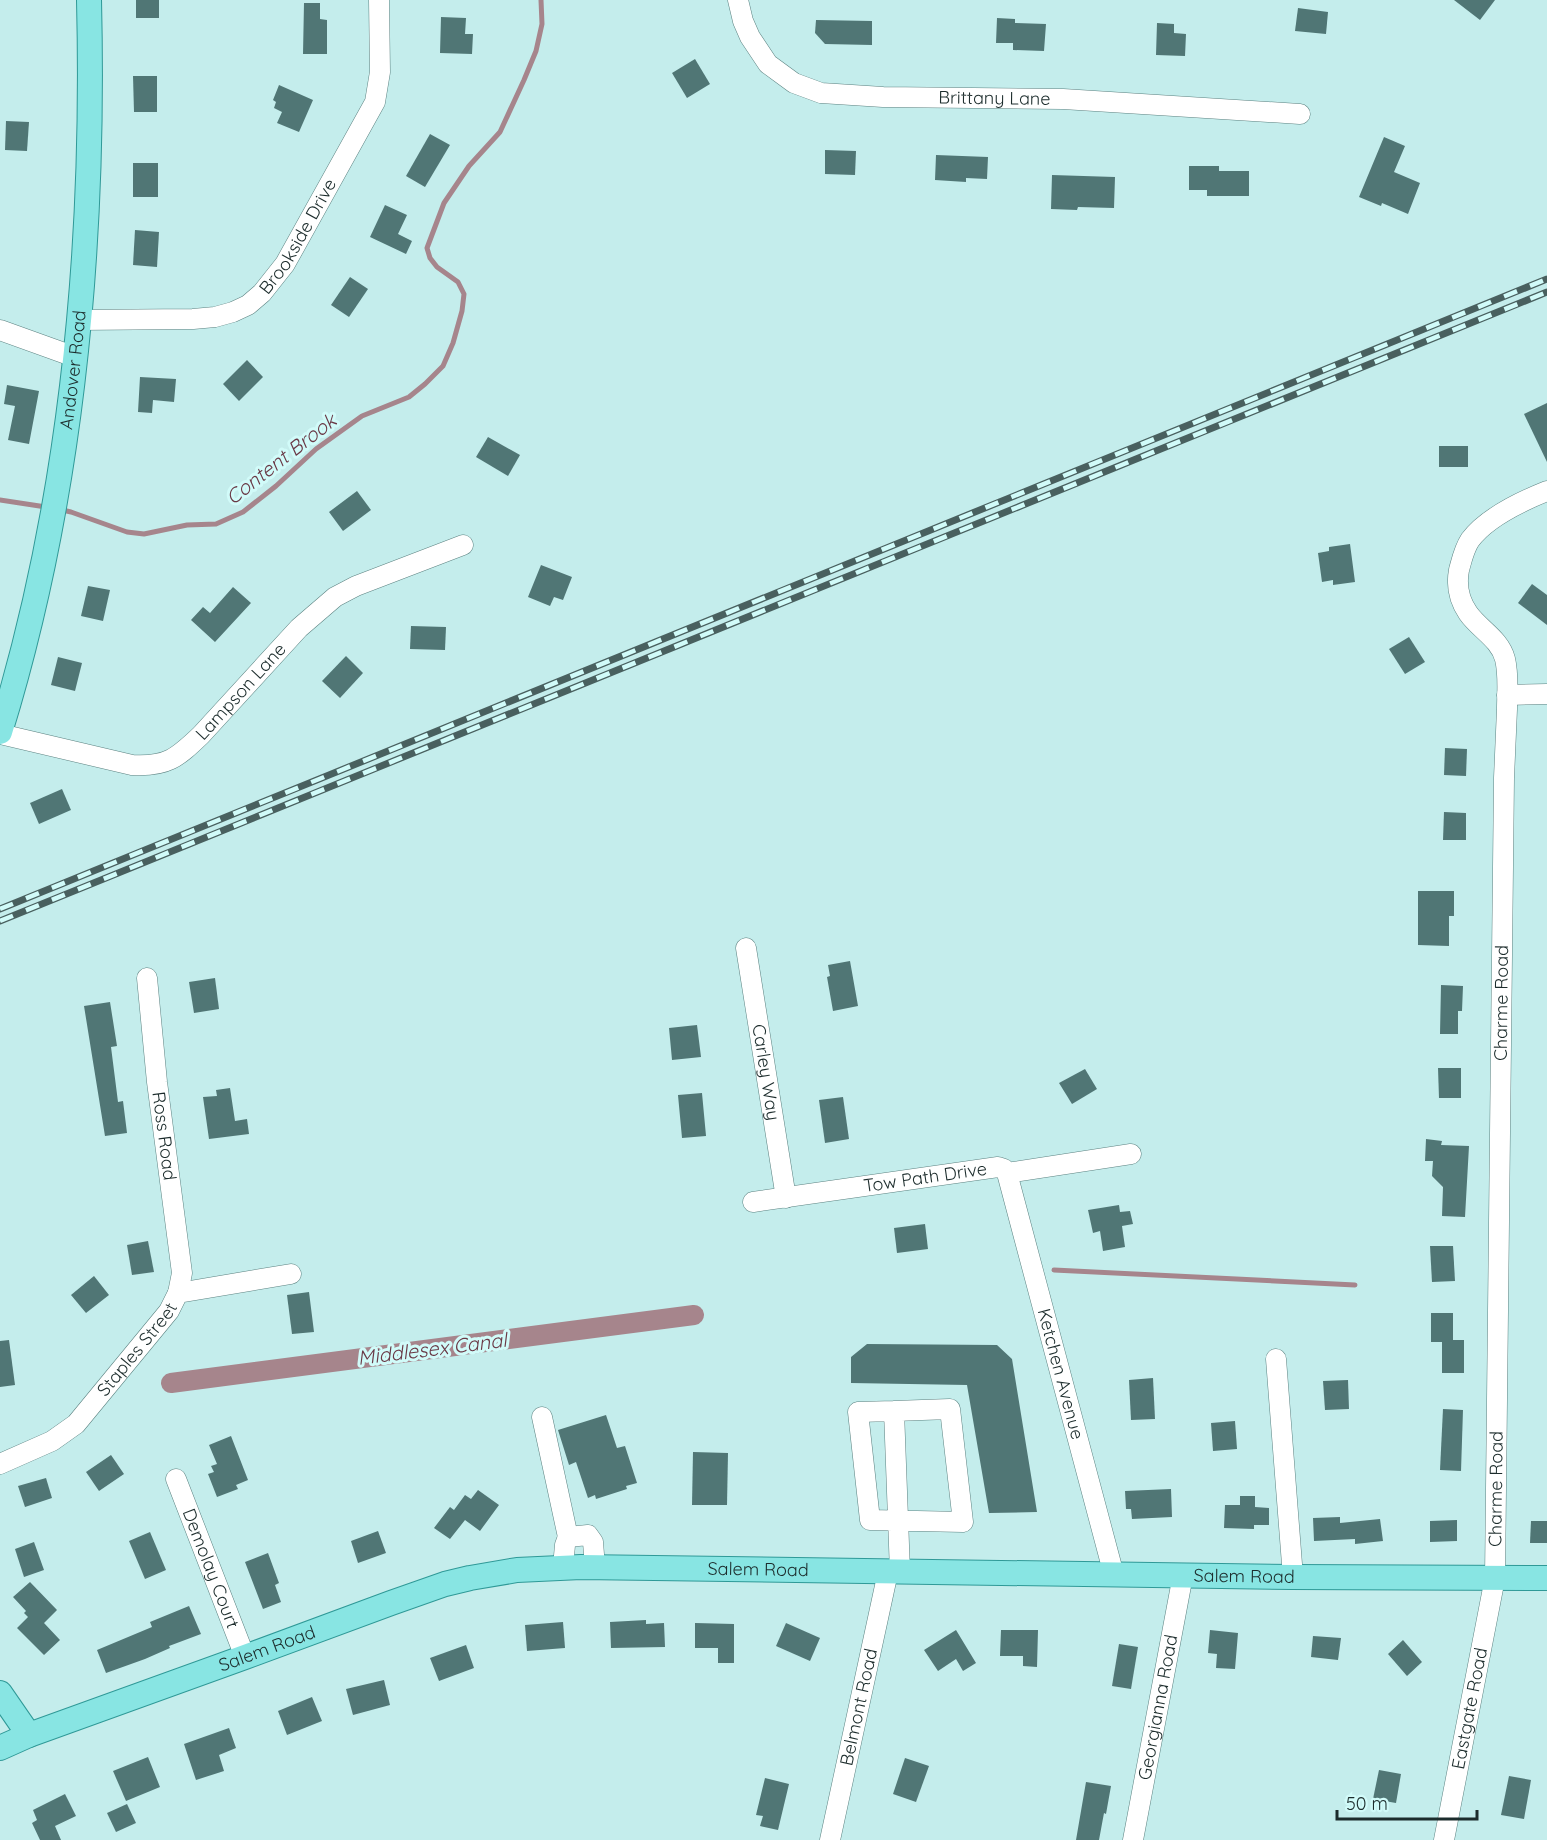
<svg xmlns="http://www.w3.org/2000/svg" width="1547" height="1840" font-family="Quicksand,sans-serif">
<rect width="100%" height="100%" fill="#c4edec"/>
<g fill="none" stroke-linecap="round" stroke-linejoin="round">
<g stroke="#a6858c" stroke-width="5">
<path d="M0,500l46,7"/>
<path d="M58,509l13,3 56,20 17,2 43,-9 29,-1 27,-12 33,-26 40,-37 46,-33 47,-19 16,-13 18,-18 10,-23 9,-32 2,-17 -6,-12 -21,-15 -7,-9 -3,-10 17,-45 25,-37 31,-34 24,-52 12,-29 6,-27 -1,-24"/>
<path d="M1054,1270l301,15"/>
</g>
<path stroke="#a6858c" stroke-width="20" d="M171,1383l523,-68"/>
</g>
<g fill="#507675">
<rect x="136" y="0" width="23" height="18"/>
<path d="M1454,0h41l-15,20z"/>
<path d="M304,3h16v16l7,1v34h-24z"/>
<path d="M1298,8l30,4 -2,22 -31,-3z"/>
<path d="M441,17l25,1 -1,16h8l-1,20 -32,-1z"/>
<path d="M997,18l18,1v4l31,1 -2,27 -31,-1v-7h-17z"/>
<path d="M816,20l56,1v24l-47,-1 -10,-11z"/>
<path d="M1157,23l17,1v9l12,1 -1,22 -29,-1z"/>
<path d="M695,59l15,25 -23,14 -15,-25z"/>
<path d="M133,76h24v36h-23z"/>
<path d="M279,85l34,15 -14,32 -22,-9 5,-11 -8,-4 2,-6 -3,-2z"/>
<path d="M6,121l23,1 -2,29 -22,-1z"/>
<path d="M430,134l20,11 -25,42 -19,-11z"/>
<path d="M1384,137l21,9 -11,26 26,11 -12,31 -26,-11 -1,3 -22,-9z"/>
<path d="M825,150l31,1 -1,24 -30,-1z"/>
<path d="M936,155l52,2 -1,22 -21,-1v4l-31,-2z"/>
<rect x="133" y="163" width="25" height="34"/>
<path d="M1189,166h30v5h30v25h-42v-6h-18z"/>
<path d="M1052,175l63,2 -1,31 -36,-1 -1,3 -26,-1z"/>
<path d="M385,205l22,10 -9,19 14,7 -6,13 -36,-17z"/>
<path d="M135,230l24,2 -2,35 -24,-2z"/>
<path d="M350,277l18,12 -19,28 -18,-12z"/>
<path d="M247,360l16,17 -24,24 -16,-17z"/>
<path d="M140,377l36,2 -2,23 -21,-2 -1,13 -14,-1z"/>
<path d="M7,385l32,6 -10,53 -21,-4 7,-34 -11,-2z"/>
<path d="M1547,403v59l-23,-48z"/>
<path d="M488,437l32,18 -12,21 -32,-19z"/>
<rect x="1439" y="446" width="29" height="21"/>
<path d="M357,491l14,19 -28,21 -14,-19z"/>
<path d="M1350,544l5,38 -22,3v-5l-11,2 -4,-29 11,-2v-4z"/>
<path d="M541,565l31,12 -9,23 -9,-3 -4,9 -22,-9z"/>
<path d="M1532,584l15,11v30l-29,-22z"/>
<path d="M88,586l22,4 -7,31 -22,-5z"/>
<path d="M233,587l18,16 -36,39 -24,-22 12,-13 7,6z"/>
<path d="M411,626l35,1 -1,23 -35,-1z"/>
<path d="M1409,637l16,25 -20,12 -16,-25z"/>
<path d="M346,656l17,17 -23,25 -18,-17z"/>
<path d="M58,657l24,6 -7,28 -24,-6z"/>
<path d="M1445,748l22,1 -1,27 -22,-1z"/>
<path d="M62,789l9,21 -32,14 -9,-21z"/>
<path d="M1444,812l22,1v27h-23z"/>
<path d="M1418,891h36v25h-5v30l-31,-1z"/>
<path d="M850,961l8,45 -25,5 -6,-34 3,-1 -2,-11z"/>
<path d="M215,978l4,31 -25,4 -5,-31z"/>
<path d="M1441,985l22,1 -1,25h-4v23h-18z"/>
<path d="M110,1002l7,44 -6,1 7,55 5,-1 4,32 -22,3 -21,-130z"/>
<path d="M697,1025l4,32 -29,3 -3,-32z"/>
<path d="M1438,1068h23v30h-22z"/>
<path d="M1085,1069l12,20 -25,15 -13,-21z"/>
<path d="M230,1088l5,33 12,-2 2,15 -40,5 -6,-42 14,-1 -1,-6z"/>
<path d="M702,1093l4,43 -24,2 -4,-43z"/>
<path d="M843,1097l6,42 -24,4 -6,-43z"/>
<path d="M1426,1139l16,2 -1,4 28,1 -4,71 -23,-1 1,-29 -11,-11 1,-15h-8z"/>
<path d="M1119,1205l1,7 10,-1 3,13 -11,2 3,21 -22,4 -3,-20 -7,2 -5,-23z"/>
<path d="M925,1224l3,25 -31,4 -3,-25z"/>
<path d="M148,1241l6,31 -22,3 -5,-30z"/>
<path d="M1430,1246h23l2,35 -23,1z"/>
<path d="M94,1276l15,19 -23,18 -15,-18z"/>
<path d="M309,1292l5,40 -22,2 -5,-39z"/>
<path d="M1431,1313h22v27h11v33h-22v-31h-11z"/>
<path d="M9,1340l6,45 -15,2v-46z"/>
<path d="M867,1344l130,1 15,14 25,153 -48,1 -22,-128 -116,-2v-26z"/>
<path d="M1153,1378l2,41 -24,1 -2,-40z"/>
<path d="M1348,1380l1,29 -24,1 -2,-29z"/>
<path d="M1443,1409l20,1 -2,61 -21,-1z"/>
<path d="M606,1415l11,33 8,-2 12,37 -11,3 1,3 -31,10 -1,-4 -7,3 -12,-36 -7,3 -11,-35z"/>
<path d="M1235,1421l2,28 -24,2 -2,-28z"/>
<path d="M231,1436l17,44 -12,5 2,4 -21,8 -9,-23 6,-2 -3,-6 6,-2 -8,-19z"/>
<path d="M693,1452l35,1 -1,52h-35z"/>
<path d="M111,1455l13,19 -25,17 -13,-19z"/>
<path d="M46,1478l6,20 -27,9 -7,-21z"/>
<path d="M1171,1489l1,28 -40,2 -1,-10h-5l-1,-18z"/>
<path d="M478,1490l21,15 -19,26 -15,-11 -15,19 -16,-11 16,-21 4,3 11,-15 6,4z"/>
<path d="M1240,1496h15v11l14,1v17h-15v4l-30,-1 1,-23h15z"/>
<path d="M1340,1517v6l40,-4 3,22 -28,3v-5l-41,2 -1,-23z"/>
<path d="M1457,1520v21l-27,1v-21z"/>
<path d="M1531,1521h16v22h-17z"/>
<path d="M378,1531l8,22 -28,10 -7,-22z"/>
<path d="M150,1532l16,38 -21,9 -16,-38z"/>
<path d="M34,1542l10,28 -20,7 -9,-28z"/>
<path d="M268,1553l11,30 -4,2 6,17 -18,7 -18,-47z"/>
<path d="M30,1582l27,28 -13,13 16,17 -16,15 -27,-27 11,-11 -4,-4 2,-2 -13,-14z"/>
<path d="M189,1606l12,28 -32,12 1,2 -25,11 -39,14 -9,-23 55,-23 -2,-5z"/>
<path d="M646,1620v4l18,-1 1,24 -54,1 -1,-26z"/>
<path d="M563,1622l2,26 -38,3 -2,-26z"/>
<path d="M695,1623l39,1v39h-16v-15h-23z"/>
<path d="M786,1623l34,15 -10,23 -34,-15z"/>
<path d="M956,1630l20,33 -13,8 -7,-12 -18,12 -14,-21z"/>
<path d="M1001,1630h37l-1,37 -14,-1v-10h-23z"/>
<path d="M1210,1630l28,3 -3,36 -19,-1 1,-14 -9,-1z"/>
<path d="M1313,1636l28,2 -3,22 -27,-3z"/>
<path d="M1403,1640l19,22 -15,14 -19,-22z"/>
<path d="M1119,1644l19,3 -7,42 -19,-3z"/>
<path d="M466,1645l8,23 -35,13 -9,-23z"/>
<path d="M384,1680l6,25 -37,10 -7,-26z"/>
<path d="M312,1697l10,24 -35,14 -9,-24z"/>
<path d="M229,1728l7,20 -17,7 5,16 -28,9 -12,-36z"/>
<path d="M148,1757l12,30 -34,14 -13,-30z"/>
<path d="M905,1758l24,8 -13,36 -23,-8z"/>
<path d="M1379,1770l22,4 -5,29 -23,-4z"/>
<path d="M1509,1776l22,4 -7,39 -23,-4z"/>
<path d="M765,1778l24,6 -11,46 -18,-4 3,-10 -7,-1z"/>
<path d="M1086,1782l25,4 -5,28 -2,-1 -5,27h-23z"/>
<path d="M65,1794l11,22 -21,10 6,14h-21l-8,-17 5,-3 -4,-10z"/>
<path d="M127,1804l9,19 -20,9 -9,-19z"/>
</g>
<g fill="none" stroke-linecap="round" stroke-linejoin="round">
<g stroke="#5c8281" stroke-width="21">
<g id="minor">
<path id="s1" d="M738,0l5,21 7,16 18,27 26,19 27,10 62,4 180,2 237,15"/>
<path id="s2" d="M78,320l115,-1 22,-2 18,-5 15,-7 14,-12 23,-29 90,-162 5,-30 -1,-72"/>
<path d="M0,330l75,27"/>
<path d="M1507,695l40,-1"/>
<path id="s3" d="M0,734l132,31c35,2 45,-7 69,-30l98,-107 36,-31 21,-11 107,-41"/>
<path id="s4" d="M746,948l40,250"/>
<path id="s5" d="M147,978l10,104 25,191 -4,20"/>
<path id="s6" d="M1007,1173l107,402"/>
<path id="s7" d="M753,1202l245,-35 6,2 3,4 124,-19"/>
<path d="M1276,1359l17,218"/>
<path d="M894,1411l56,-2 13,113 -93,-2 -12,-108 36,-1 6,161"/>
<path d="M542,1417l26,120"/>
<path id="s8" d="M0,1464l52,-23 24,-17 93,-113 9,-18 113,-19"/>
<path id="s9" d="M176,1479l69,178"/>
<path d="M563,1567l2,-22 3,-8 20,-2 5,7 2,25"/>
<path id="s10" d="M830,1840l58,-268"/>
<path id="s11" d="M1133,1840l50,-265"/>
<path id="s12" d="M1444,1840l51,-262 9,-800c1,-23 2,-46 3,-69 0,-16 2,-34 -2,-50 -5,-20 -26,-30 -37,-46 -9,-13 -12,-27 -9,-43 3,-11 5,-21 11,-30 17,-23 52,-39 77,-49"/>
</g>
</g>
<g stroke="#2f9997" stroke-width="26">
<g id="major">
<path id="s13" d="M0,732c72,-234 95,-488 89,-732"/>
<path d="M0,1693l29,42"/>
<path id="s14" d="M0,1748l29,-13 216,-78 146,-54 54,-19 25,-6 47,-8 64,-3 712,10 254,1"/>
</g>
</g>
<use href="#minor" stroke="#fff" stroke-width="20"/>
<use href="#major" stroke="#88e5e3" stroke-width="24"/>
<g stroke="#49605f" stroke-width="7">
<g id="rail">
<path d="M0,909l1547,-630"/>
<path d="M0,921l1547,-629"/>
</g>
</g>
<use href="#rail" stroke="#d1fbf9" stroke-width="4.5" stroke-dasharray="14" stroke-linecap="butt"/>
</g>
<g text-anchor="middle" stroke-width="6" stroke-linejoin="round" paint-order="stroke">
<g font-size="18" fill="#1c2c2c" stroke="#d1fbf9">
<text dy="6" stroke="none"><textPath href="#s1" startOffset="306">Brittany Lane</textPath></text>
<text dy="6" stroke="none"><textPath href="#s2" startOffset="258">Brookside Drive</textPath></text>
<text dy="6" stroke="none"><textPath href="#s13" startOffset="370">Andover Road</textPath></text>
<text dy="6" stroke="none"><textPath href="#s3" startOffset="273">Lampson Lane</textPath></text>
<text dy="6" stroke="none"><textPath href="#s12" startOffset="842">Charme Road</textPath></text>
<text dy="6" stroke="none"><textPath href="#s4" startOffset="126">Carley Way</textPath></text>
<text dy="6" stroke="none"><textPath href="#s5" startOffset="159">Ross Road</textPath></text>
<text dy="6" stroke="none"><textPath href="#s7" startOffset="174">Tow Path Drive</textPath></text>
<text dy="6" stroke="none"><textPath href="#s8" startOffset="183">Staples Street</textPath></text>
<text dy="6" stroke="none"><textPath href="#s6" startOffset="208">Ketchen Avenue</textPath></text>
<text dy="6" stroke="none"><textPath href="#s12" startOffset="356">Charme Road</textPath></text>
<text dy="6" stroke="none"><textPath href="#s9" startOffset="96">Demolay Court</textPath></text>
<text dy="6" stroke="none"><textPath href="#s14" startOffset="789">Salem Road</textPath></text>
<text dy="6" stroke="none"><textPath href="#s14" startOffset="1275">Salem Road</textPath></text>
<text dy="6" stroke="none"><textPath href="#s14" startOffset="285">Salem Road</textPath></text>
<text dy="6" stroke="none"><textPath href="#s10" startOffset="136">Belmont Road</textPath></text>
<text dy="6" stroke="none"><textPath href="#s11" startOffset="135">Georgianna Road</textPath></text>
<text dy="6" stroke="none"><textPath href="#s12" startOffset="134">Eastgate Road</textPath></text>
</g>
<g font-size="20" font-style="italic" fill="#693845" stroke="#d1fbf9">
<text transform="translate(281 459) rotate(-38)" y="7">Content Brook</text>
<text transform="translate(432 1349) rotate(-7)" y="7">Middlesex Canal</text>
</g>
</g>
<path d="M1337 1810v9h140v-9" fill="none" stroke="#1c2c2c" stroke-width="3"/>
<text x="1346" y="1810" font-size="18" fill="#1c2c2c" stroke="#d1fbf9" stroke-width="4.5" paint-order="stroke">50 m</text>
</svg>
